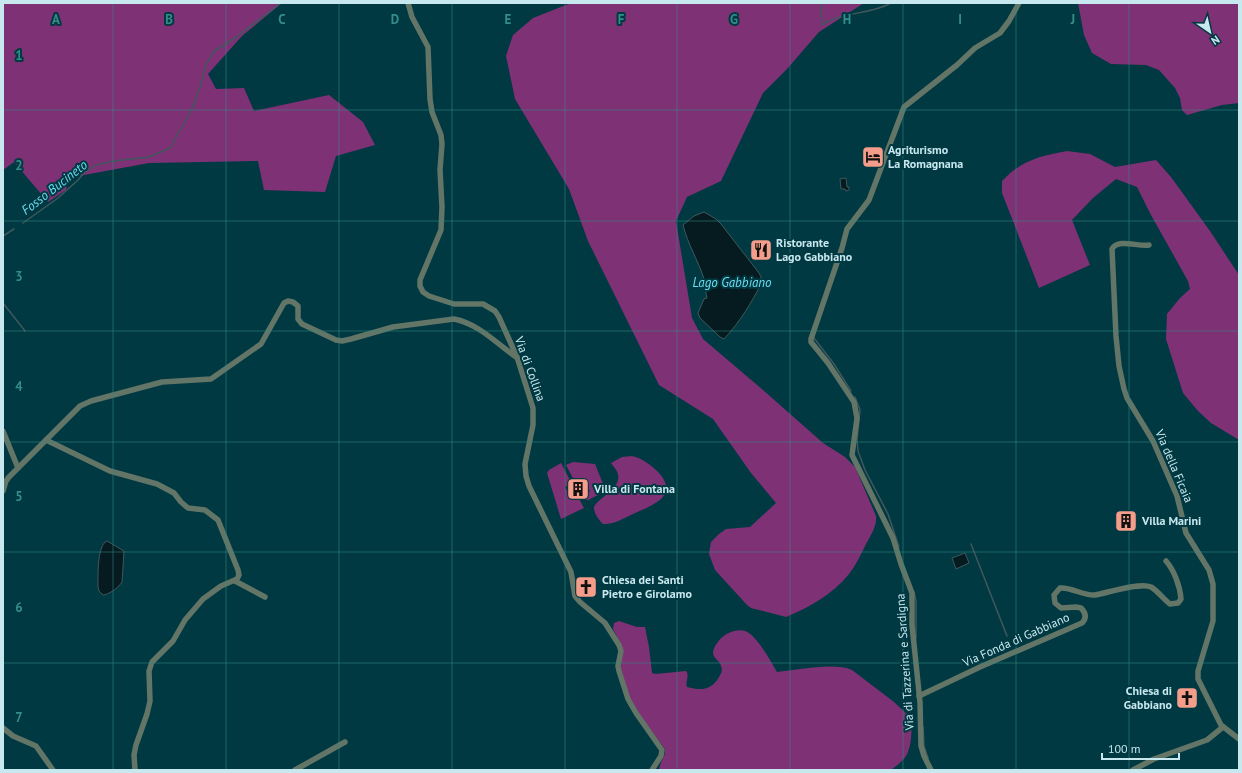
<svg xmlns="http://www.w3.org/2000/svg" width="1242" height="773" font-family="'PT Sans',sans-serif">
<rect width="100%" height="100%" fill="#003942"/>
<g fill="#7f3175">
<path d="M3,3h279l-40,33 -34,38 8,15 28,-1 10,23 75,-16 34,27 12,23 -39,11 -11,36 -61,-2 -6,-29 -109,2 -81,15 -2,12 -18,12 -34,-40 -11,8z"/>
<path d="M571,3h293l-45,29 -32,37 -24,24 -42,88 -34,16 -11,24 16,97 11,21 60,51 60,53 22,14 10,10 21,49c1,10 -5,19 -10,28 -5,10 -10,21 -17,30 -16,20 -39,33 -63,43l-35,-9 -4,-3 -32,-35 -6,-16 2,-12 8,-8 7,-5 24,-2 26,-24 -25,-30 -38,-54 -54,-34 -71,-144 -19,-52 -54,-90 -9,-43 7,-21 20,-17z"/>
<path d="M1078,3h161v100l-17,2 -35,10 -5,-5 -2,-12 -5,-10 -16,-18 -13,-5 -35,-1 -19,-11 -8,-18z"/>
<path d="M1067,151l23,3 25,13 41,-7 15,17 39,54 29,44v165l-28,-17 -13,-12 -15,-18 -17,-54 1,-25 13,-16 10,-9 -2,-8 -37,-66 -14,-28 -21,-8 -23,19 -21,22 18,45 -51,23 -37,-95v-12c20,-21 38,-25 65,-30z"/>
<path d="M632,456c10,2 17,8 24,14 26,25 -3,35 -23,44 -9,4 -20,11 -30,10 -3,-3 -9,-10 -9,-16 0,-8 28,-19 24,-34 -1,-4 -5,-8 -7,-11l11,-6z"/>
<path d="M573,462l22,2 11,27 -18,9h-4l-2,-4 8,-5 -7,-13 -8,4 -9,-17z"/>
<path d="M561,463l11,21 -7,3 7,13 6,-3 6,11 -23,11 -14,-46 2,-3z"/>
<path d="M619,621l18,6h8l4,20 3,26 4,1 30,-3c4,4 -1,11 1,16 14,4 25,3 32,-10 2,-3 4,-7 2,-11 -1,-5 -8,-8 -8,-13 0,-6 7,-15 12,-18 5,-3 13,-6 20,-4 11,3 26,31 32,41 20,-2 57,-10 75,-2l42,32 17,16c1,11 1,28 -5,38 -4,6 -10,10 -15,14h-232c1,-9 7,-13 6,-21l-23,-31 -12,-20 -9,-29 1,-23 -9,-17 1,-6z"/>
</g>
<g fill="#051b1f" stroke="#40585d">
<path d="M846,178l1,9h2v3l-3,1 -1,-2h-4l-1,-10z"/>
<path d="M704,212l12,7 5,5 38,49 2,4 1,5c-10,20 -22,40 -38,57l-4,-2 -20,-19 -2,-5 6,-14 3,-1c-2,-6 -1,-13 -3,-19 -6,-19 -16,-34 -21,-54l11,-9z"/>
<path d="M107,541l17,10 -2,31c-4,6 -12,12 -19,13l-4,-4 -1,-4c0,-11 -1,-37 7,-45z"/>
<path d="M965,553l4,10 -13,6 -4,-11z"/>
</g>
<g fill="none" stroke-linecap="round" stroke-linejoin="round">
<g stroke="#40585d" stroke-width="1.5">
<path d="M821,3l1,22"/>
<path d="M822,25c21,-14 48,-10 69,-22"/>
<path d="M23,223l35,-25 20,-18 6,-7 12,-8 18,-4 35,-4 21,-9 22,-39 8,-22 5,-20 8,-15 22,-14 46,-35"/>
<path d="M3,236l11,-7"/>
<path d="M3,303l22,28"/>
<path d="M814,338l20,26 17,27"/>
<path d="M855,397l5,13 -3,30 1,11 7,19 23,44 11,33"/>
<path d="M971,544l36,92"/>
<path d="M914,592l2,9v37"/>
<path d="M923,727l1,19 4,12"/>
</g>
<g stroke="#627566" stroke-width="5.5">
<path d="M408,3l4,14 16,30 2,52 2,13 9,23 1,9 -2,26 2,37 -1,23 -21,50v6l3,6 6,4 25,8h29l12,7 4,6 18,40 16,51v17l-8,39 1,12 3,10 42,86 4,24 5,6 25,21 14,22 2,6 -3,15 1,5 9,28 8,14 26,37 -1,6 -9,14"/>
<path d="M1149,245c-11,2 -31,-7 -37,4l4,87 3,30 5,23 3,9 26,43 24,55 9,37 23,37 4,14v37l-15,50v8l23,46 18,14"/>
<path d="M3,431l15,37"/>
<path d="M46,440l64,31 47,13 17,9 7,9 7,6 17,2 13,10 20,50 1,5 -2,4 -16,7 -18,13 -18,21 -12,21 -21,21 -3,9 1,30 -3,13 -11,31 -2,10 1,15"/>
<path d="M3,491l3,-10 3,-4 71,-71 11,-5 71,-19 49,-3 50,-35 23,-41 4,-2 5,1 5,4v13l4,5 34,16 6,1 9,-2 42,-12 61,-8c25,5 42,24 62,38"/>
<path d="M235,581l30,16"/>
<path d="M919,696l61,-29 102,-44c5,-5 4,-10 -1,-15l-5,-1 -15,1 -6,-5 -1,-8 6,-7c12,-1 23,8 35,7 12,-2 45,-13 56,-8 7,4 12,12 19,17l8,-1 3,-4c-1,-13 -7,-29 -15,-38"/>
<path d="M3,728l10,8 23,10 17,24"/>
<path d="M295,770l50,-28"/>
<path d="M931,770l-7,-14 -3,-10 -1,-44 -8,-77v-32l-11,-29 -8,-26 -41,-83 5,-37 -3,-16 -26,-39 -17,-21v-3l31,-91 5,-19 22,-29 35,-93 53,-42 18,-17 25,-15 9,-12 10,-18"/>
<path d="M1133,770l21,-11 53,-19 16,-13"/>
</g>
</g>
<path fill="none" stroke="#348d88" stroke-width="1" stroke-opacity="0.55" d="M113,3v767M226,3v767M339,3v767M452,3v767M565,3v767M677,3v767M790,3v767M903,3v767M1016,3v767M1129,3v767M3,110h1236M3,221h1236M3,331h1236M3,442h1236M3,552h1236M3,663h1236"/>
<defs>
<g id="hotel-square" transform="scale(1.15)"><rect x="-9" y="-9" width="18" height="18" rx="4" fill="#f49d8b" stroke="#003942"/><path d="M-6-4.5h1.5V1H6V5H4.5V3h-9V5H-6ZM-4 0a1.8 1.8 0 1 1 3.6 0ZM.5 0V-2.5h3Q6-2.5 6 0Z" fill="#111"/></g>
<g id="restaurant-square" transform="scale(1.15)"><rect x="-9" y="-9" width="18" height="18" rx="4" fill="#f49d8b" stroke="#003942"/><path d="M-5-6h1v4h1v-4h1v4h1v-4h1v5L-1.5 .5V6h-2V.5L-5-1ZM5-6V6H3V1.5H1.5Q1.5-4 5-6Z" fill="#111"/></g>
<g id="building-square" transform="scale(1.15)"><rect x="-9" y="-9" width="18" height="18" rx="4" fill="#f49d8b" stroke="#003942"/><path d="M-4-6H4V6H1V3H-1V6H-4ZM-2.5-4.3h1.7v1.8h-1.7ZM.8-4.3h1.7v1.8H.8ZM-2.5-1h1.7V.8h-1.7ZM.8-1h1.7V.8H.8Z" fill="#111"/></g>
<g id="church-square" transform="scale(1.15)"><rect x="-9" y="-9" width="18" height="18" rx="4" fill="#f49d8b" stroke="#003942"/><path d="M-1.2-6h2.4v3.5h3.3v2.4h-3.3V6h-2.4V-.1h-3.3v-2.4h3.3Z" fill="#111"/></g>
</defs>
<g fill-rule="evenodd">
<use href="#hotel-square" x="873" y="157"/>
<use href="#restaurant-square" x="761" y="250"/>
<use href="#building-square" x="578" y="489"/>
<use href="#building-square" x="1126" y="521"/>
<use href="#church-square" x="586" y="587"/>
<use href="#church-square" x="1187" y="698"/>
</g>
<g text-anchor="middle" stroke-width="4" stroke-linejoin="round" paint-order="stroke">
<g font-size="12" font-weight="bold" fill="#c8e8ef" stroke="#003942" text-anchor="start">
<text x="888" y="154">Agriturismo<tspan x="888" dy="14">La Romagnana</tspan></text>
<text x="776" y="247">Ristorante<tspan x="776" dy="14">Lago Gabbiano</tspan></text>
<text x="594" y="493">Villa di Fontana</text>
<text x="1142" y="525">Villa Marini</text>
<text x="602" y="584">Chiesa dei Santi<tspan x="602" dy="14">Pietro e Girolamo</tspan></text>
<text x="1172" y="695" text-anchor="end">Chiesa di<tspan x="1172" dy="14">Gabbiano</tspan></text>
</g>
<g font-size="12" fill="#c8e8ef" stroke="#003942">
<text transform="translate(530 369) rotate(70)" y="4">Via di Collina</text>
<text transform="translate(1174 466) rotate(67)" y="4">Via della Ficaia</text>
<text transform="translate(1016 640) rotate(-24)" y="4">Via Fonda di Gabbiano</text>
<text transform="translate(905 662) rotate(-94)" y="4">Via di Tazzerina e Sardigna</text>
</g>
<g font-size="13" font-style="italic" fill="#6dddf3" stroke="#003942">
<text transform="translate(54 187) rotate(-38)" y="5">Fosso Bucineto</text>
<text x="732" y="287">Lago Gabbiano</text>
</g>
</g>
<g font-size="13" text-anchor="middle" font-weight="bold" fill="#348d88" stroke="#003942" stroke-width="4" stroke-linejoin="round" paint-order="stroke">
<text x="56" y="24">A</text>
<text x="169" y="24">B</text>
<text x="282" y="24">C</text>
<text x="395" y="24">D</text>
<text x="508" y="24">E</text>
<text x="621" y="24">F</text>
<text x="734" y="24">G</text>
<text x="847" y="24">H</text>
<text x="960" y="24">I</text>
<text x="1073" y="24">J</text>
<text x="19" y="60">1</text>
<text x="19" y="170">2</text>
<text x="19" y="281">3</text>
<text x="19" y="391">4</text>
<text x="19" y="501">5</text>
<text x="19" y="612">6</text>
<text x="19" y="722">7</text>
</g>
<rect width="1242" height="773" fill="none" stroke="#c8e8ef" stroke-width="8"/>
<g transform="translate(1210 32) rotate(146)" stroke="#003942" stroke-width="3" paint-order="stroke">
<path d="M0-3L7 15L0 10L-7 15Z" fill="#c8e8ef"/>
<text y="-6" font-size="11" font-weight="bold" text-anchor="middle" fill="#c8e8ef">N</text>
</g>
<path d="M1102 753v6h77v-6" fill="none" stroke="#c8e8ef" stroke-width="2"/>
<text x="1108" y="753" font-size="12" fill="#c8e8ef" stroke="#003942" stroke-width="3" paint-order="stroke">100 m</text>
</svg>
